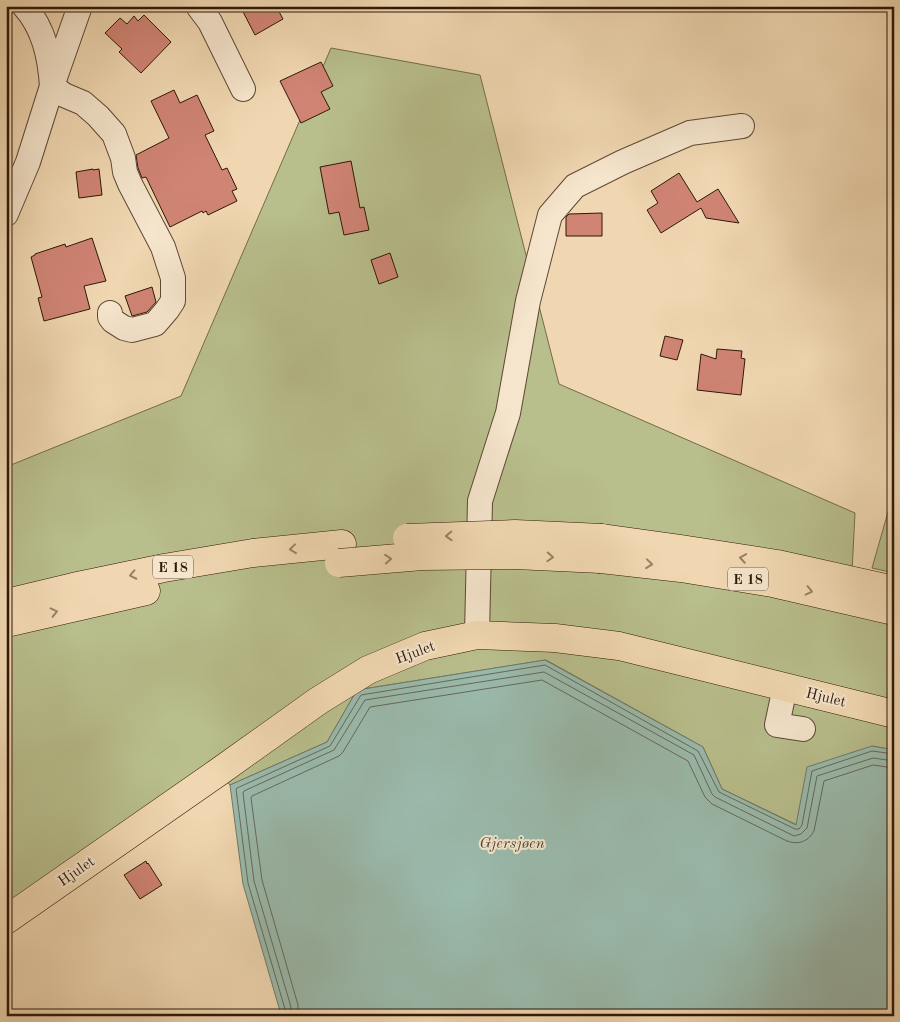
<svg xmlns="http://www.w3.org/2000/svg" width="900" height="1022" font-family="'Old Standard TT',serif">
<rect width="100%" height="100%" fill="#f0d7b1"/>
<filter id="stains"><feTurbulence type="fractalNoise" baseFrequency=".004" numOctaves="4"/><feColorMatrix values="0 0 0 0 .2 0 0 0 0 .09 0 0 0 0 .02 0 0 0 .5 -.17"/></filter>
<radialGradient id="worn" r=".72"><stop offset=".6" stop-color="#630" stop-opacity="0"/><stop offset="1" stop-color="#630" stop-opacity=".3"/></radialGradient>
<g fill="#b8be8c" stroke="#736b4a">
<path d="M331,48l149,27 79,309 296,129 -5,98 44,15v124l-22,-4 -75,79 -75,-36 -19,-42 -157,-87 -189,30 -30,52 -97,43 -10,-13 -214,148v-453l175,-71z"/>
<path d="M894,491v82l-22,-5z"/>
</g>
<path fill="#9abaac" stroke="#6f796b" d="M545,660l158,87 19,42 74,36 11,-58 65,-21 22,4v266h-619l5,-5 -37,-127 -13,-99 97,-43 30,-52z"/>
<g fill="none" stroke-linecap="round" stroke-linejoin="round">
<g stroke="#64695a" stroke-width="1">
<path d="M282,1016l2,-3 1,-4 -37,-126 -12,-94 1,-1 93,-42 31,-51 184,-30 153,86 21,41 76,37h4l3,-4 10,-54 60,-20 22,3"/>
<path d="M290,1016l1,-9 -37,-126 -11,-88 1,-2 90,-41 31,-50 179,-28 150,83 18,39 3,3 79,39 7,-2 6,-6 10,-52 56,-18 21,3"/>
<path d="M298,1016v-11l-36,-125 -11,-82 1,-2 87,-40 4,-4 27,-45 172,-27 146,81 17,36 7,7 75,37c11,4 21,1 27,-10l10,-50 49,-16 21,3"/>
</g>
</g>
<g fill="#d08474" stroke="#2e1809">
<path d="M240,6h36l7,13 -28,16z"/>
<path d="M144,15l27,27 -30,31 -22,-21 3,-3 -17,-16 15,-15 7,6 7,-8 4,5z"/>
<path d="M321,62l12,24 -12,6 9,17 -29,14 -21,-42z"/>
<path d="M174,90l6,13 17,-8 17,36 -9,4 17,35 5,-2 10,21 -5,2 5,10 -29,14 -2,-4 -3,2 -1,-2 -32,16 -24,-50 -4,1 -4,-10 -2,-13 33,-17 -18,-37z"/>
<path d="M351,161l9,47 4,-1 5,23 -25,5 -5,-23 -10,2 -9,-47z"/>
<path d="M93,169v1l6,-1 3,26 -23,3 -3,-26z"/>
<path d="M679,173l18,29 21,-13 21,34 -33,-5 -5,-10 -40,25 -14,-23 11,-7 -7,-12z"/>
<path d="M602,213v23h-36v-19l3,-3z"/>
<path d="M92,238l14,43 -22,5 6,23 -46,12 -6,-23 4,-1 -11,-40 4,-2v-1l30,-10 1,3z"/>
<path d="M390,253l8,24 -19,7 -8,-24z"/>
<path d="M152,287l4,15 -9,10 -15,4 -7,-20z"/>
<path d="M665,336l18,4 -6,20 -17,-4z"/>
<path d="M717,349l25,2 -1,7 4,1 -4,36 -44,-5 4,-36 15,5z"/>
<path d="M146,861l1,3 1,-1 14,22 -22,14 -16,-24z"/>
</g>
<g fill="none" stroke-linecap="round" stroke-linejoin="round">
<g stroke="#5e4833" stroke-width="26">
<g id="minor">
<path d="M24,6c20,22 26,51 28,80l12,9 19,8 15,13 16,18 9,24 2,14 5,12 33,63 10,31v23l-6,9 -12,14 -23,6 -8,-2 -11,-7 -3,-4v-4"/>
<path d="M198,6l12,16 33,67"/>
<path d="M6,214l22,-52 24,-76 28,-80"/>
<path d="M477,635l3,-134 28,-88 20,-112 22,-86 25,-29 48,-24 67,-29 52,-7"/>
<path d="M785,687l-8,38 26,4"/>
</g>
</g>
<g stroke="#2e1809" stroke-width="29">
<path id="major" d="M6,920l214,-149 98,-70 50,-31 57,-24 52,-11 78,3 64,8 275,68"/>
</g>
<g stroke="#2e1809" stroke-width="29">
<g id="highway">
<path d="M602,538l79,11 96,15 117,26"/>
<path d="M601,559l80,9 92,15 121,28"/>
<path d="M6,603l67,-16 91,-19 89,-15 89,-9"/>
<path d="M6,623l140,-32"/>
</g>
</g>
<use href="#minor" stroke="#f5e5cc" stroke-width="24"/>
<use href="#major" stroke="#f0d7b1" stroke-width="28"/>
<use href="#highway" stroke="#f0d7b1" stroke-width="28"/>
<g stroke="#2e1809" stroke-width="29" stroke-linecap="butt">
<g id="highway-bridge">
<path d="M407,538l108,-4 87,4"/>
<path d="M339,563l83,-7 93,-1 86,4"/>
</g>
</g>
<use href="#highway-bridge" stroke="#f0d7b1" stroke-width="28"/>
</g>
<defs><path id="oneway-chevron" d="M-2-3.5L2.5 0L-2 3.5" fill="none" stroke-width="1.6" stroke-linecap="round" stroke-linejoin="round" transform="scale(1.25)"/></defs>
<g stroke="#998165">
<use href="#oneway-chevron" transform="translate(449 536) rotate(178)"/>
<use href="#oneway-chevron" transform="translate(293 549) rotate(174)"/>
<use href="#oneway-chevron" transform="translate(550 557) rotate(3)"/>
<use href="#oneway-chevron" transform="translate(743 558) rotate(-171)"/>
<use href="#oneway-chevron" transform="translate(388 559) rotate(-5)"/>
<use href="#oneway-chevron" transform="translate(649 564) rotate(6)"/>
<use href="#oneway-chevron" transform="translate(133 575) rotate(168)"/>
<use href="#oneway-chevron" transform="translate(809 591) rotate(13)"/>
<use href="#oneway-chevron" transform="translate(54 612) rotate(-13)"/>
</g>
<g text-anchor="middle" stroke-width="4" stroke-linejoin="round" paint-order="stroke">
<g fill="#f5e5cc" stroke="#6a5644" stroke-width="1">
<rect x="153" y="555.5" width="40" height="23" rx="4"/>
<rect x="728" y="567.5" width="40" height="23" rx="4"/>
</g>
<g font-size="14" font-weight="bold" fill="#2e1809">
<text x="173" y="572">E 18</text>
<text x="748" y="584">E 18</text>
</g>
<g font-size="15" fill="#2e1809" stroke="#f5e5cc">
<text transform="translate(415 652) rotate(-20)" y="5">Hjulet</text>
<text transform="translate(826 697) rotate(14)" y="5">Hjulet</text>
<text transform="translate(76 871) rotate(-35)" y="5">Hjulet</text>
</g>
<g font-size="16" font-style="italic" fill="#4e493a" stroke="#f5e5cc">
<text x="512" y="848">Gjersjøen</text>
</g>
</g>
<rect width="900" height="1022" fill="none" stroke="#f0d7b1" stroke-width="25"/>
<rect x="8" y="8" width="885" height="1007" fill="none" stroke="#2e1809" stroke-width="2.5"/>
<rect x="12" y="12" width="875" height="997" fill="none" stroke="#2e1809"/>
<rect width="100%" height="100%" filter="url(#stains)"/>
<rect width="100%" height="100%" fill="url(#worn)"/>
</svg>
